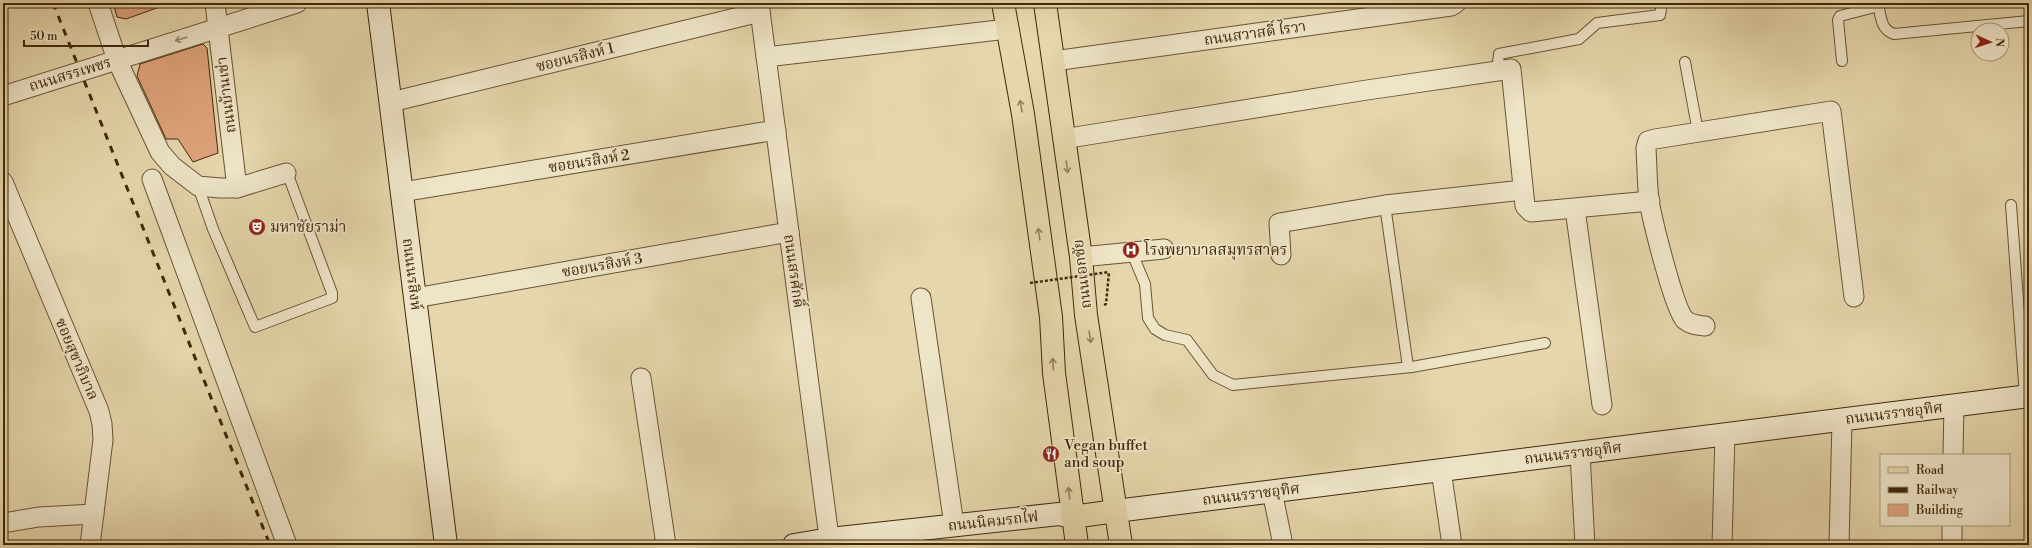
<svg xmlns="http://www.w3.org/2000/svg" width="2032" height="548" font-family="'Libre Bodoni','Noto Serif Thai',serif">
<rect width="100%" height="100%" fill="#e5d6ab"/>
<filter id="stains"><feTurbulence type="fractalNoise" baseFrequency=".005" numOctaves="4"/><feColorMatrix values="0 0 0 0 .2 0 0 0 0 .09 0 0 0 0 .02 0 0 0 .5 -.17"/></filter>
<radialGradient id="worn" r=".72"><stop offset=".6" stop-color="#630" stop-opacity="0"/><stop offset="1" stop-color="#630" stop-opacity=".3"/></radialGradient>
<g fill="#dfa37b" stroke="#41290a">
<path d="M113,3h52v2l-39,14 -9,-2z"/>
<path d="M203,44l4,4 11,105 -25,9 -15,-23h-12l-29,-63 3,-12z"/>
</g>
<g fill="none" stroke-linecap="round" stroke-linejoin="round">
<g stroke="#6a5432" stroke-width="12">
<g id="lane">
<path d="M1878,3c3,13 2,26 16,31l135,-13"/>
<path d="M1842,61l-4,-41 2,-4 39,-10"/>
<path d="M1685,62l13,70"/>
<path d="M1497,71l2,-17 80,-15 18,-16 63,-8 2,-12"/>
<path d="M198,186l15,43 42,98 77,-29v-5l-44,-118 -2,-2"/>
<path d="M1385,205l23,162"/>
<path d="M2011,205l14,191"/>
<path d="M1132,253l13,31 3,34 7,11 10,6 22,5 26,35 20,10 179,-18 133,-24"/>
</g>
</g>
<g stroke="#6a5432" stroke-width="21">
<g id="street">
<path d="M98,3l19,57 43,92 12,14 26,20 22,2h17l49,-15"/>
<path d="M215,3l22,185"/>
<path d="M759,3l71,542"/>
<path d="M766,57l241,-28"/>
<path d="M1054,61l397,-55 5,-3"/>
<path d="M3,96l294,-93"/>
<path d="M391,102l369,-90"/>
<path d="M1063,139l304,-49 144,-21 14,137 6,6 119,-11"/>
<path d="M152,179l135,366"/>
<path d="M3,182l96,229 3,13 1,16 -13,105"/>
<path d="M402,192l374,-62"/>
<path d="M1575,209l27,196"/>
<path d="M1281,255l-2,-32 106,-18 138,-15"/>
<path d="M1081,257l83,-8"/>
<path d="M415,298l374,-66"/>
<path d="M921,298l33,227"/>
<path d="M1705,326c-7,-1 -14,-1 -20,-6 -11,-11 -33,-101 -36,-120 -2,-17 -2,-35 -3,-52l2,-7 7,-2 176,-28 23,186"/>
<path d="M641,378l25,167"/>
<path d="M1580,453l5,92"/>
<path d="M1953,455l1,-50"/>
<path d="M1441,470l11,75"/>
<path d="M1272,491l11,54"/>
<path d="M3,523l36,-6 55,-3"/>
<path d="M1722,545l3,-111"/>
<path d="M1839,545l3,-125"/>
<path d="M1952,545v-20"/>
</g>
</g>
<g stroke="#41290a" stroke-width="24">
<g id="secondary">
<path d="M378,3l68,542"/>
<path d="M1116,511l913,-115"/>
<path d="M794,545l36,-6 229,-25 13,3"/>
</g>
</g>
<g stroke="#41290a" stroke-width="24">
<g id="primary">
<path d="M1003,3l20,111 28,203 3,56 23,172"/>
<path d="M1045,3l36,254 5,58 35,230"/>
<path d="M1072,517l44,-6"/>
</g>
</g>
<path stroke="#41290a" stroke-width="2.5" stroke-dasharray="3 2" stroke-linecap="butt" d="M1104,305l2,-1 3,-32"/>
<use href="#lane" stroke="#eee4c8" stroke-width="10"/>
<use href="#street" stroke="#eee4c8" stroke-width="19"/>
<use href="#secondary" stroke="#eee4c8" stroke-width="22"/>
<use href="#primary" stroke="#e5d6ab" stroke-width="22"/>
<path stroke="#41290a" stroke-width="3" stroke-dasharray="7 7" stroke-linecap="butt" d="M53,3l217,542"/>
<path stroke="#41290a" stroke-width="2.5" stroke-dasharray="3 2" stroke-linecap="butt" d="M1030,283l79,-11"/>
</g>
<defs><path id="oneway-shaft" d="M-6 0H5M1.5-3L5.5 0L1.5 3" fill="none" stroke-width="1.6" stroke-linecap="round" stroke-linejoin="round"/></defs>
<use stroke="#988669" href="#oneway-shaft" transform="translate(181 39) rotate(162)"/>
<g stroke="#93805a">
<use href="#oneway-shaft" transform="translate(1021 106) rotate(-100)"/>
<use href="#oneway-shaft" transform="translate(1067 167) rotate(82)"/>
<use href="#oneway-shaft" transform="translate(1039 234) rotate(-98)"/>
<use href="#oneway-shaft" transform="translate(1090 337) rotate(81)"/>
<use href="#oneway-shaft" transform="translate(1053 364) rotate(-94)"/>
<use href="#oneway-shaft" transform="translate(1069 493) rotate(-97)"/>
</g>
<defs>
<g id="theatre-disc" transform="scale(0.9)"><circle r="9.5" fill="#8f2418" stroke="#eee4c8"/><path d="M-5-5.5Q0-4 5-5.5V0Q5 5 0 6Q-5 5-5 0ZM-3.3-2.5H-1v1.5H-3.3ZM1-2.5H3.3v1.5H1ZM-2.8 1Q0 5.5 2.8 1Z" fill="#fff"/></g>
<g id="hospital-disc" transform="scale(0.9)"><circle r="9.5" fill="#8f2418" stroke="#eee4c8"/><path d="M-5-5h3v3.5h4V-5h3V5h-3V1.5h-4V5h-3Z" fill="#fff"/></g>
<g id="restaurant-disc" transform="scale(0.9)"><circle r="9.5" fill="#8f2418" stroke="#eee4c8"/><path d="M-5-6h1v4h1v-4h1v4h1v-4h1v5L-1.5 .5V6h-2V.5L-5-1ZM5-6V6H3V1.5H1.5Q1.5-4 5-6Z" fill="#fff"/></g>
</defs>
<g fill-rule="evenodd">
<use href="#theatre-disc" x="257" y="227"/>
<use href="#hospital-disc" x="1131" y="250"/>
<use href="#restaurant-disc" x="1051" y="454"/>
</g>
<g text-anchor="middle" stroke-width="3.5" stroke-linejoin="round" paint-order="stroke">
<g font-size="15" fill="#41290a" stroke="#eee4c8">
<text transform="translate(1255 33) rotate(-8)" y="5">ถนนสวาสดิ์ ไรวา</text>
<text transform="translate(575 57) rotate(-14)" y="5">ซอยนรสิงห์ 1</text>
<text transform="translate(70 74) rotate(-17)" y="5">ถนนสรรเพชร</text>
<text transform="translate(226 95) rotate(-97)" y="5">ถนนบ้านเช่า</text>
<text transform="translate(589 161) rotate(-9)" y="5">ซอยนรสิงห์ 2</text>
<text transform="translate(602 265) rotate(-10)" y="5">ซอยนรสิงห์ 3</text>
<text transform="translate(794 271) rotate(82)" y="5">ถนนสรศักดิ์</text>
<text transform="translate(412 274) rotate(83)" y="5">ถนนนรสิงห์</text>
<text transform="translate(1082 274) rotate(-97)" y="5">ถนนเอกชัย</text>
<text transform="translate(77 359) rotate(67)" y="5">ซอยสุขาภิบาล</text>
<text transform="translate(1894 413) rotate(-7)" y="5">ถนนนรราชอุทิศ</text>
<text transform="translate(1573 453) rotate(-7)" y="5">ถนนนรราชอุทิศ</text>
<text transform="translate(1251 494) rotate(-7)" y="5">ถนนนรราชอุทิศ</text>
<text transform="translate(993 521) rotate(-6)" y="5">ถนนนิคมรถไฟ</text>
</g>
<g font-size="15" fill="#41290a" stroke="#eee4c8" text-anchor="start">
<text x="270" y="232">มหาชัยราม่า</text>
<text x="1144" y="255">โรงพยาบาลสมุทรสาคร</text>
<text x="1064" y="450">Vegan buffet<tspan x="1064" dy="17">and soup</tspan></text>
</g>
</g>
<rect width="2032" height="548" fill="none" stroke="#e5d6ab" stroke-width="16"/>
<rect x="4" y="4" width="2024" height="540" fill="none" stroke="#41290a" stroke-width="2"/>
<rect x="8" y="8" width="2016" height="532" fill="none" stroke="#41290a"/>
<rect x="1880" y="454" width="130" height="72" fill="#eee4c8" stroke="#a9997c"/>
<rect x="1888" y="467" width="20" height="6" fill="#e5d6ab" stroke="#a9997c"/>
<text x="1916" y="474" font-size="12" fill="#41290a">Road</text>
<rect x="1888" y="487" width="20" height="6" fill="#41290a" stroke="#a9997c"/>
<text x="1916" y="494" font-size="12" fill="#41290a">Railway</text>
<rect x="1888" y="504" width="20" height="12" fill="#dfa37b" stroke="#a9997c"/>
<text x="1916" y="514" font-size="12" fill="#41290a">Building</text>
<g transform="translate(1990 42) rotate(93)"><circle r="19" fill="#eee4c8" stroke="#a9997c"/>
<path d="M0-3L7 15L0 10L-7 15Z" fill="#8f2418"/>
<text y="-6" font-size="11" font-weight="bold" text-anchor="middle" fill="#41290a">N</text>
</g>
<path d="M24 40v6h124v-6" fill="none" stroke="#41290a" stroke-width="2"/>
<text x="30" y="40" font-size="12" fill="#41290a" stroke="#eee4c8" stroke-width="3" paint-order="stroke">50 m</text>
<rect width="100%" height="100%" filter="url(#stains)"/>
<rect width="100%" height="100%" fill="url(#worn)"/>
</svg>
